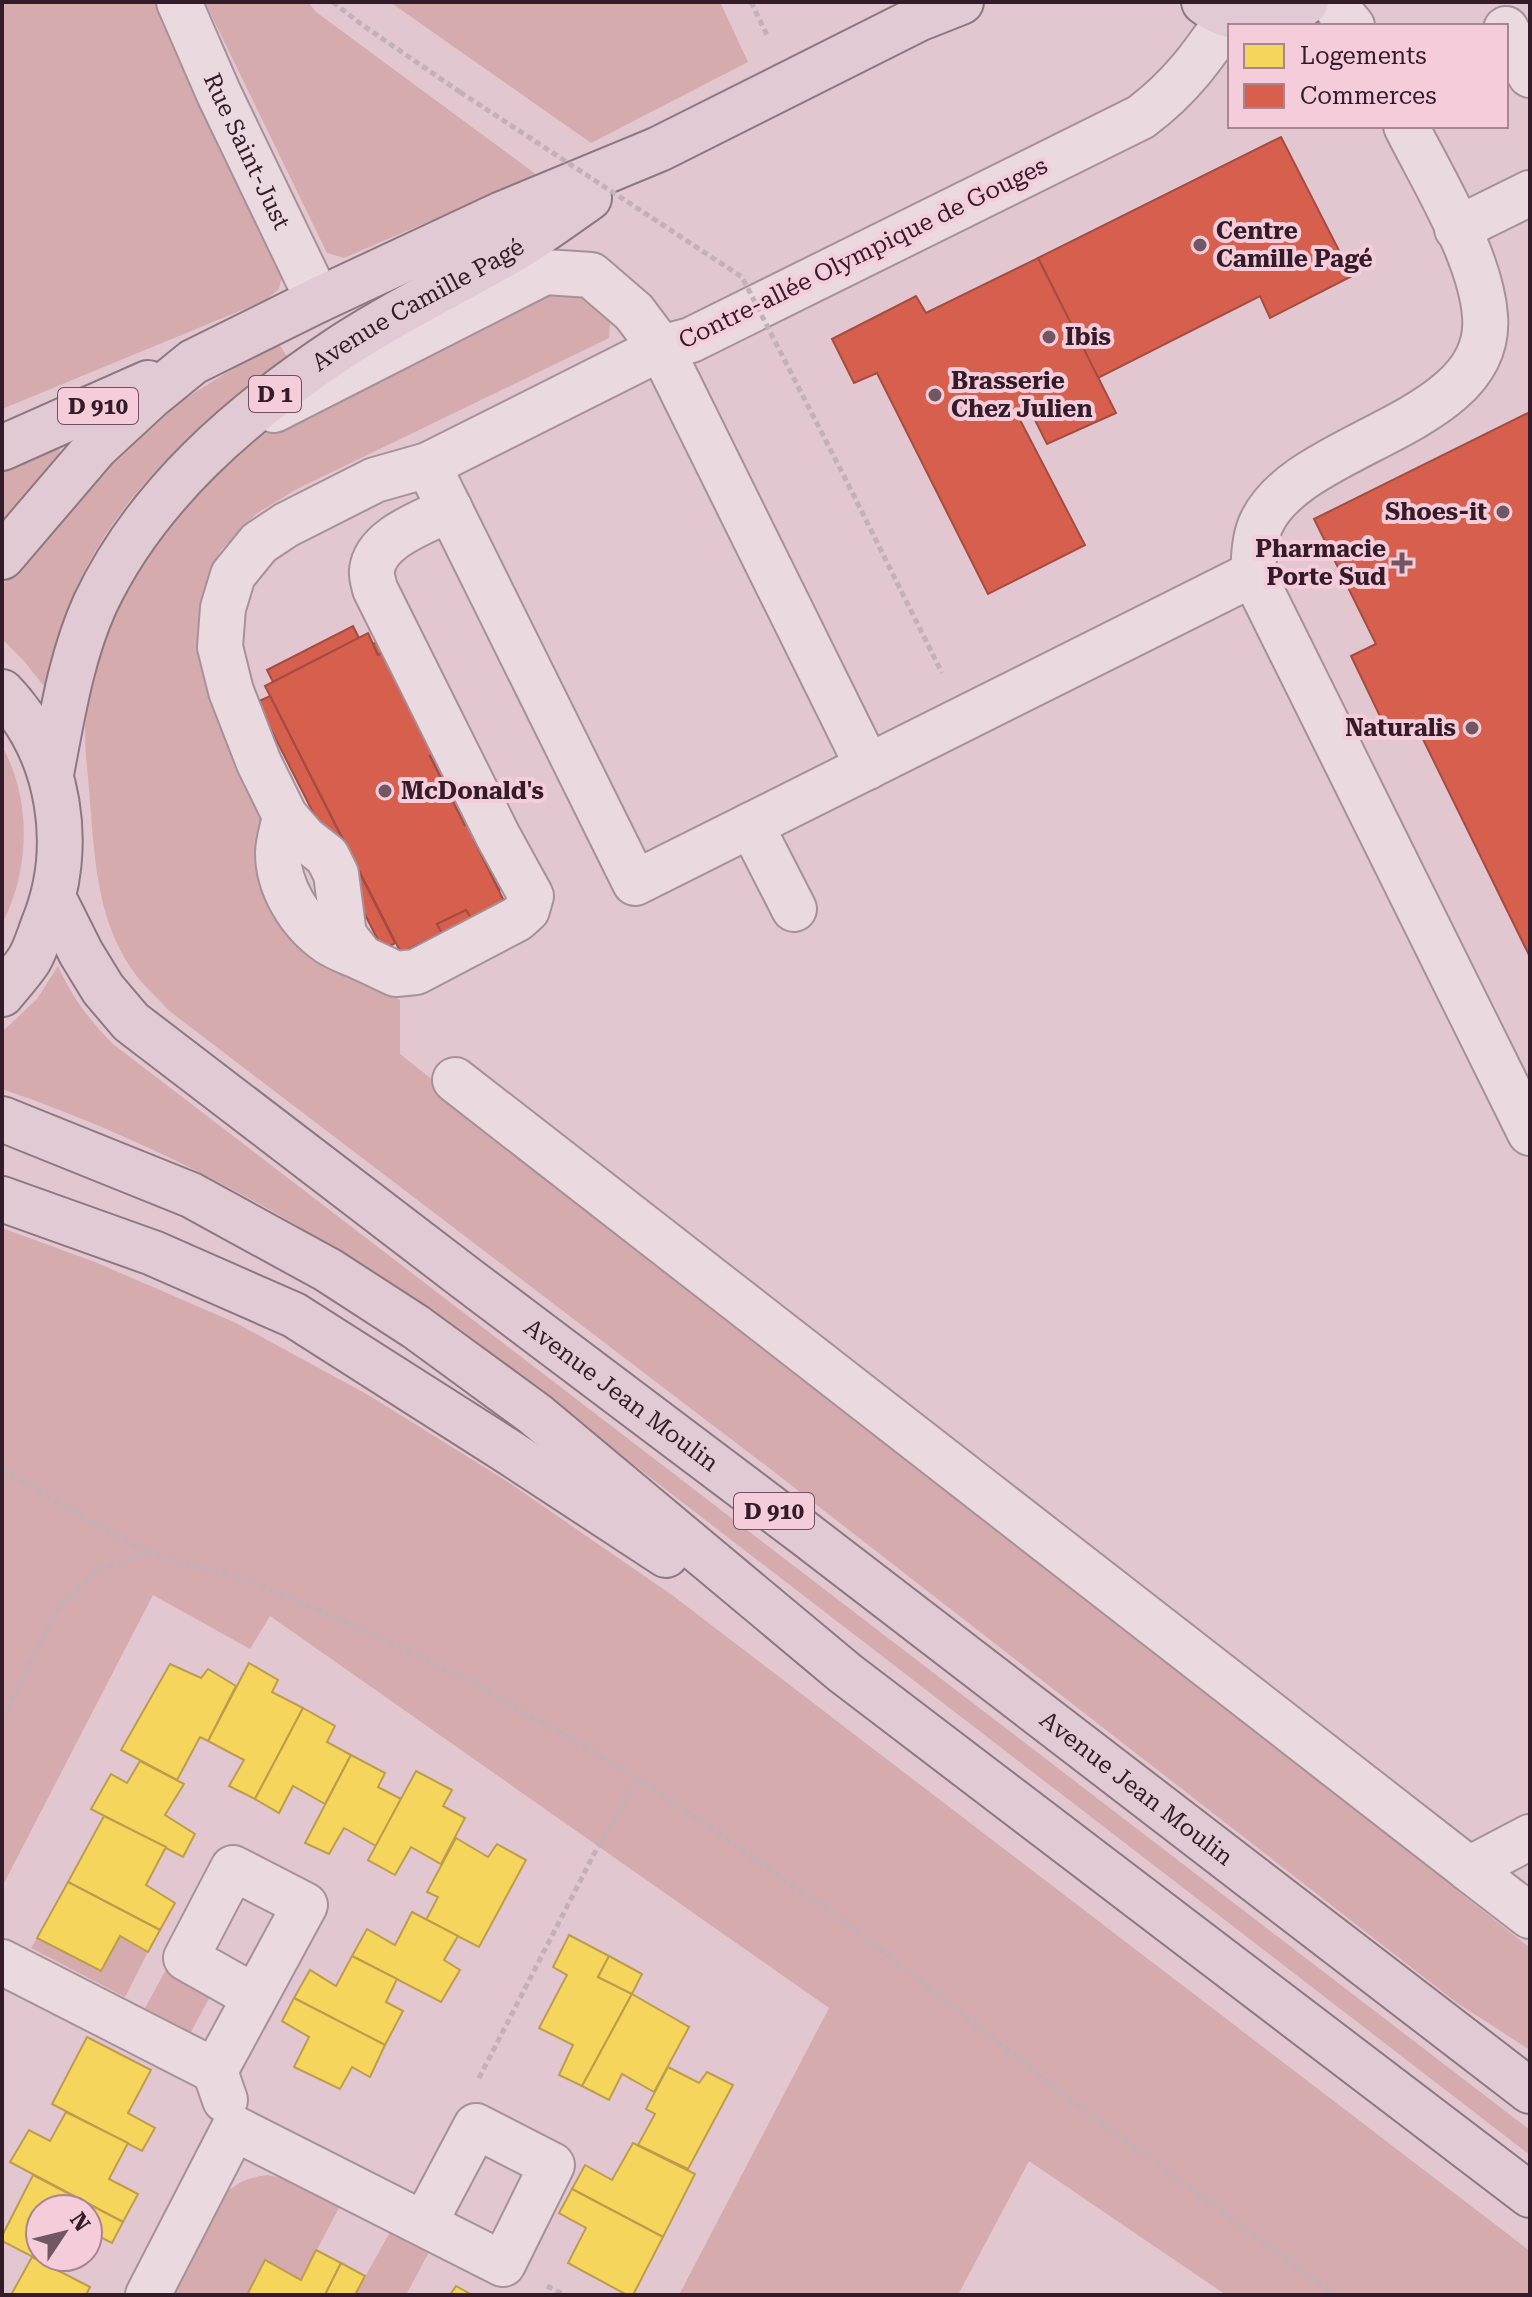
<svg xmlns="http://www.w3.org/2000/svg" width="1532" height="2297" font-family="'Roboto Serif',serif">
<rect width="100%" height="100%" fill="#e2c7d1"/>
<g fill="#d5abae">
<path d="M2,2h156l125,269 -4,18 -13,11 -264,109z"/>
<path d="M205,2h103l8,10 221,163 -193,83 -17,-5z"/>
<path d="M390,2h330l28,60 -157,81z"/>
<path d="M551,290c26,3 42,10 59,31l-1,17 -312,151 -41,25 -36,37 -16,44v50l56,148 4,60 88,122 48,25v54l1130,894v102l-73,-47 -684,-532 -605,-461c-9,-11 -20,-20 -29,-31 -41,-52 -44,-114 -49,-177 -2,-31 -8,-66 -3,-97 16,-94 80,-193 153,-254 34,-27 78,-45 117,-64 64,-32 129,-65 194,-97z"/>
<path d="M277,341l11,17c-87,63 -173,137 -215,238 -12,30 -19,63 -26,94l-23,-29 -22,-22v-54l85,-101 83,-76z"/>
<path d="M48,449h12l-1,14 -57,68v-63z"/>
<path d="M2,746c30,54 28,124 0,178z"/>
<path d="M58,966c14,31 31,54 55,78l1417,1086v25l-1009,-777c-48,-35 -95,-71 -144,-103 -116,-76 -243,-141 -375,-186v-57l35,-33z"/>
<path d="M2,1228l93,34 141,61 134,73 138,86 164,113 858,656v44h-304l-197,-134 -71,134h-279l150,-287 -559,-392 -20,33 -97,-54 -151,292z"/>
<path d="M120,1936l28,16 -23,45 -94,-49 6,-10 63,33z"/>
<path d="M169,1964l45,25 -23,43 -46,-24z"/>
<path d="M268,2175l17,4 55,27 -39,74 -35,-20 -19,35h-70l-5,-3 51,-97c15,-13 26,-18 45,-20z"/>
<path d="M390,2232l39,20 -23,43h-51z"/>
</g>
<g fill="#f6d55c" stroke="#bc9d4d" stroke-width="2">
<path d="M249,1663l29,17 -6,12 31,16 -48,91 -26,-13 15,-26 -36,-19z"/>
<path d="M170,1664l31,14 7,-9 28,17 -28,55 -8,-4 -23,43 -56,-30z"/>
<path d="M303,1708l32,18 -8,16 24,13 -26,49 -32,-18 -14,27 -24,-14z"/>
<path d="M351,1755l34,18 -7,14 23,12 -25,47 -32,-18 -15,26 -24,-11z"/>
<path d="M140,1761l44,23 -19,31 30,19 -12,23 -92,-48 20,-35 16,9z"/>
<path d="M416,1771l36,19 -9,16 22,12 -24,46 -30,-17 -16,28 -27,-15z"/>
<path d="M104,1816l62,31 -20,38 29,18 -15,27 -92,-48z"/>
<path d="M456,1838l32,19 9,-13 29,16 -47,87 -53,-27 12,-23 -11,-5z"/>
<path d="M68,1882l92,48 -12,22 -28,-16 -19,35 -64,-33z"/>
<path d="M412,1912l46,24 -14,24 16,10 -19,32 -89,-46 15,-27 28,16z"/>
<path d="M569,1935l40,21 -11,21 34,17 -50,92 -23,-11 14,-30 -34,-17 28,-53 -14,-8z"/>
<path d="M352,1956l45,23 -11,23 17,9 -18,34 -91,-47 16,-28 26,16z"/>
<path d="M609,1956l33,18 -10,20 -34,-17z"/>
<path d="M632,1994l57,33 -35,65 -32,-18 -13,26 -27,-14z"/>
<path d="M294,1998l91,47 -15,32 -18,-10 -12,22 -46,-22 15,-30 -27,-16z"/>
<path d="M87,2037l64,33 -23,43 27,15 -13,23 -90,-47z"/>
<path d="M668,2067l31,16 8,-11 26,13 -45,84 -50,-24 17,-31 -9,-5z"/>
<path d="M66,2112l62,31 -19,36 29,15 -15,28 -113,-60 19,-32 21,11z"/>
<path d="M633,2143l62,31 -32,63 -91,-48 13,-24 27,15z"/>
<path d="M33,2175l90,47 -11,21 -24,-12v-22h-48v48h27l-7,14 -58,-30v-5z"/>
<path d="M572,2189l91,48 -30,58h-6l-59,-32 18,-35 -27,-15z"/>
<path d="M316,2250l25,13 -16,32h-78l18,-35 36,20z"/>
<path d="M32,2257l58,30 -4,8h-75z"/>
<path d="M341,2263l24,13 -10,19h-30z"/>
<path d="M456,2286l16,9h-22z"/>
</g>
<g fill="#d6604d" stroke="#a54b42" stroke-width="2">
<path d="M1281,137l71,139 -82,42 -10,-22 -162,82 -60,-120z"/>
<path d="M1038,258l78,155 -69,31 -17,-34 -12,6 67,129 -97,49 -111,-221 -23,10 -22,-44 84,-43 10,17z"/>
<path d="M1530,412v545l-114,-232 -26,12 -39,-81 25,-12 -62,-125z"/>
<path d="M353,626l6,12 -86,44 -6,-12z"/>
<path d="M368,633l10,22 8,-4 52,101 -8,4 35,69 7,-4 8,16 -6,3 30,61 -33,17 -5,-8 -29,14 5,9 -41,20 -136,-267z"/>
<path d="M385,638l125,247 -11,5 -25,-50 6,-3 -8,-16 -7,4 -35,-69 8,-4 -52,-101 -8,4 -5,-11z"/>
<path d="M270,696l125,247 -12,7 -126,-248z"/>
<path d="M495,905l6,12 -85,44 -7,-12 33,-16 -5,-9 29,-14 5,8z"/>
</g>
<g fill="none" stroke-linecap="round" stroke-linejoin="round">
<g stroke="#a6919b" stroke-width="48">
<g id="minor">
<path id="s1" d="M179,2l40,92 99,206"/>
<path d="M1332,2l20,24"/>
<path d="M1230,16c-28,41 -48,70 -89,101l-450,223 -30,8 -233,117 207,418 618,-309 277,559"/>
<path d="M1506,29l24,46"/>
<path d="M1457,229l73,-36"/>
<path d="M274,410l271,-138 46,3 43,37 27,36 207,419"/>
<path d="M428,465l-53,15 -89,45 -27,18 -26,32 -10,33 -3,39 11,44 28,72 26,53 19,22 23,18 9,18 8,61 18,23 34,16 20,-2 101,-53 10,-9 4,-14 -33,-60 -123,-247c-1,-5 -4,-13 -3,-19 4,-33 53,-48 78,-61"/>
<path d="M1253,574c1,-15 1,-33 7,-48 35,-86 234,-99 225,-210 -4,-59 -52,-136 -79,-190"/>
<path d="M285,816c-2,12 -7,25 -7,37 0,34 22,70 50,89 10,7 23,11 34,16"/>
<path d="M751,825l43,84"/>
<path d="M455,1080l1014,789"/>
<path d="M1530,1837l-61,32 61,47"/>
<path d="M2,1962l213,109 10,29"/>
<path d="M215,2071l90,-166 -72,-37 -47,90 69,39"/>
<path d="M148,2295l86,-167 269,136 49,-99 -76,-39 -52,98"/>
</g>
</g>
<g stroke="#8c7881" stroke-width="48">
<g id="major">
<path d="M1204,2c28,22 75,22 102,0"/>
<path d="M2,448l146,-65"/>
<path d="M2,557l94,-110 54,-50 43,-35 125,-62 184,-86 157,-65 259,-130 43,-17"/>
<path d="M2,692c59,61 73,157 41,234 -4,11 -8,24 -14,34 -8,12 -18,23 -27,34"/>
<path id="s2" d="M51,774c11,-57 20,-117 44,-170 51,-109 147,-191 245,-256 57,-38 120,-67 179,-102 24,-15 47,-32 70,-48"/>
<path id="s3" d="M54,899l27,54 22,36 28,33 336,257 337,254 726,558"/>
<path d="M2,1119l189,76 137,75 88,57 119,87 310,259 685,522"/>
<path d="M2,1199l151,54 141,62 215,137 157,103"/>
</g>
</g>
<g stroke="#c2b1b8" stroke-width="5" stroke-dasharray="6 4" stroke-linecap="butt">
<path d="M333,2l28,22 99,68"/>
<path d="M751,2l17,35"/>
<path d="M848,484l94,189"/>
<path d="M2,1470l145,83"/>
<path d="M2,1719l58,-114 37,-35 50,-17 96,25 97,41 126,60 172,99 214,149 213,169 270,199"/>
<path d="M479,2078l115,-224 44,-76"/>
<path d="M547,2286l17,9"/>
</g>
<use href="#minor" stroke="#ead9df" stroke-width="44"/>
<use href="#major" stroke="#e2cad4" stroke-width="44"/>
<path stroke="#c2b1b8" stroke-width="5" stroke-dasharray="6 4" stroke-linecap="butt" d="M460,92l282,185 106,207"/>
</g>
<g fill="#715764" stroke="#f5ccda" stroke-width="3">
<circle cx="1200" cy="245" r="8"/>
<circle cx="1049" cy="337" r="8"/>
<circle cx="935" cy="395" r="8"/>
<circle cx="1503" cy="512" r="8"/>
<path d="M1398 551h8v8h8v8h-8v8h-8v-8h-8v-8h8z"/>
<circle cx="1472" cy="728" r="8"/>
<circle cx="385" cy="791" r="8"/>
</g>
<g text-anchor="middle" stroke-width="8" stroke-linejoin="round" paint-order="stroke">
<g fill="#f5ccda" stroke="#6e505e" stroke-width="2">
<rect x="249" y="376" width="52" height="36" rx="6"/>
<rect x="58" y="388" width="80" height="36" rx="6"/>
<rect x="734" y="1493" width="80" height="36" rx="6"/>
</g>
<g font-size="22" font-weight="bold" fill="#341b29">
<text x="275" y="402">D 1</text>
<text x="98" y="414">D 910</text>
<text x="774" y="1519">D 910</text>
</g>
<g font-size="24" fill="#341b29" stroke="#f5ccda">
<text dy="8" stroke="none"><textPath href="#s1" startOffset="164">Rue Saint-Just</textPath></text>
<text transform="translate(863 253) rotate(-26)" y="8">Contre-allée Olympique de Gouges</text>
<text dy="8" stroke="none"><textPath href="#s2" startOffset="624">Avenue Camille Pagé</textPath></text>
<text dy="8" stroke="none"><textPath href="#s3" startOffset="762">Avenue Jean Moulin</textPath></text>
<text dy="8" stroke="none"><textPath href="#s3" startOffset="1410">Avenue Jean Moulin</textPath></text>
</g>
<g font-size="24" font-weight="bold" fill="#341b29" stroke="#f5ccda" text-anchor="start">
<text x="1216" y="239">Centre<tspan x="1216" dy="28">Camille Pagé</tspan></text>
<text x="1065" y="345">Ibis</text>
<text x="951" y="389">Brasserie<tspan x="951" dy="28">Chez Julien</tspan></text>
<text x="1487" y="520" text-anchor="end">Shoes-it</text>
<text x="1386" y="557" text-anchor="end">Pharmacie<tspan x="1386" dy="28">Porte Sud</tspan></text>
<text x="1456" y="736" text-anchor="end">Naturalis</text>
<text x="401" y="799">McDonald's</text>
</g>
</g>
<rect width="1532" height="2297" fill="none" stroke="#341b29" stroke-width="8"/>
<rect x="1228" y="24" width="280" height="104" fill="#f5ccda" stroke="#a88593" stroke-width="2"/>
<rect x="1244" y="44" width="40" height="24" fill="#f6d55c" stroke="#a88593" stroke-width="2"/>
<text x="1300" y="64" font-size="24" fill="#341b29">Logements</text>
<rect x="1244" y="84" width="40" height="24" fill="#d6604d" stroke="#a88593" stroke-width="2"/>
<text x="1300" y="104" font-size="24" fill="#341b29">Commerces</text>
<g transform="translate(64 2233) rotate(55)"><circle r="38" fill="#f5ccda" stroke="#a88593" stroke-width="2"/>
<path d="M0-6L14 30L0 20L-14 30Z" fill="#715764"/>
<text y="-12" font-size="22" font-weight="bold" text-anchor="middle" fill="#341b29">N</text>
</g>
</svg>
